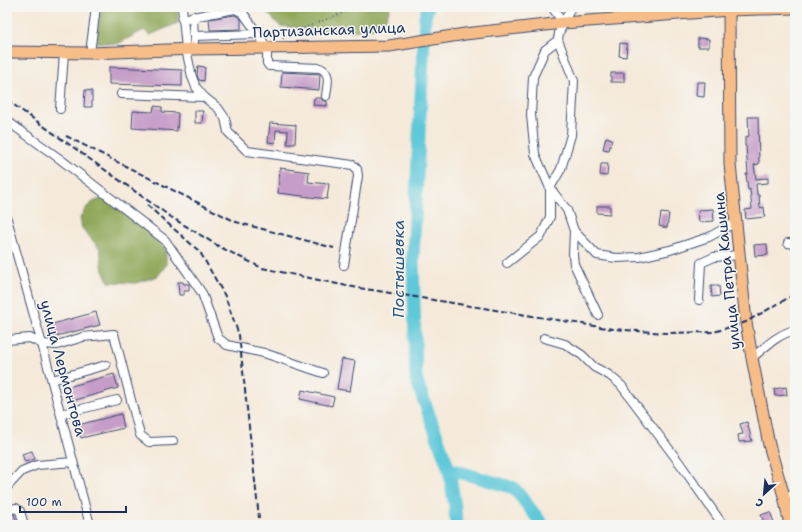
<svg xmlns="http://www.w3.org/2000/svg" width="802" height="532" font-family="'Shantell Sans',sans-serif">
<rect width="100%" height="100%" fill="#f6f6f2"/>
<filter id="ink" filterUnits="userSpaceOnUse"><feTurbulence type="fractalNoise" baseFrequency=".025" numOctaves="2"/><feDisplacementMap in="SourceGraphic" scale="8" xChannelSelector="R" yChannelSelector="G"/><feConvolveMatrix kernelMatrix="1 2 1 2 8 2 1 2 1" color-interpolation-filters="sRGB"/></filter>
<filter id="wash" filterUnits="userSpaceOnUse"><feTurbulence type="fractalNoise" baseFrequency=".012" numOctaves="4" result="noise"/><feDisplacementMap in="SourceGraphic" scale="16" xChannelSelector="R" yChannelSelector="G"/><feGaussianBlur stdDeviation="0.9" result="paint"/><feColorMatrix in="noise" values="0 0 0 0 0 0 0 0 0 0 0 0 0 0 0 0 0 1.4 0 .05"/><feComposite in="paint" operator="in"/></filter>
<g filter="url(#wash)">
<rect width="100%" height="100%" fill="#f5e9d9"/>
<path fill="#b4c163" stroke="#687860" d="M582,7h101l-96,4z"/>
<g fill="#8fa759" stroke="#556b5c">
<path d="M101,7h47l17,4 1,-4h11l1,16 -28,12 -6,-5 -27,14 -21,-2z"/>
<path d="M262,7h128c-2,5 -4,13 -8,17 -15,13 -81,4 -102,2z"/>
<path d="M103,198l40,29 23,22v16l-8,11 -22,7 -27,-1 -6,-11 -3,-22 -18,-21 -2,-10 6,-10 7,-6z"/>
</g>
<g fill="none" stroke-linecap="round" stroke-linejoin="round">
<g stroke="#5fc8d9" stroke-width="13">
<path d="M428,7l-3,10 -12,242 3,120 33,90 6,38 1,18"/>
<path d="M449,469l65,19 29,37"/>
</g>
</g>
<g id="blocks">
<g fill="#c69dc8">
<path d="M235,15l6,4v10l-31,1 -1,-11z"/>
<path d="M698,38l11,1v8h-11z"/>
<path d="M620,43l7,1 -1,13 -7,-1z"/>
<path d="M198,66l7,1 -1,14 -5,-1 -2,-5z"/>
<path d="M109,67l73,3v16l-73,-2z"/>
<path d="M282,72l38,2 -1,16 -38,-3z"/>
<rect x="611" y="73" width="13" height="9"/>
<path d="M697,82h8l-1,15 -8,-1z"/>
<path d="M85,90l7,1v16h-8z"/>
<path d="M314,98h7l2,3h4v5l-14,-1z"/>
<path d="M154,106l8,1v5l16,1 -1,18 -45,-3 1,-17 20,1z"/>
<path d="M195,111h8l-1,12h-7z"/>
<path d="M748,117h10l1,47 -5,1 2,14 12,-1v5l-12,1 1,11h2l1,13 4,-1 1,10 -19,2 -1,-9 7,-1 -2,-20 -2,1 -2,-16h2l-2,-28h-1v-9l4,-1z"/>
<path d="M270,123l26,2 -1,19h-8l1,-13 -12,-1 -1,13 -7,-1z"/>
<path d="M606,137l6,2 -3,11 -6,-1z"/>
<path d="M601,164h7l-1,12 -7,-1z"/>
<path d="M280,168l29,4 -1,10 21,2 -2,15 -49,-6z"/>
<path d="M597,206h13v8l-13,-1z"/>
<path d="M713,209l1,12 -15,1 -1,-12z"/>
<path d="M661,213l8,1 -2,14 -8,-2z"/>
<path d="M767,244l1,11 -13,1 -1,-11z"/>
<path d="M178,282h5l1,2h5v7h-5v4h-5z"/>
<path d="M711,286h8l1,10 -8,1z"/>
<path d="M96,312l4,13 -48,12 -3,-12z"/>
<path d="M342,359l13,2 -5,30 -13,-2z"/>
<path d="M114,374l4,14 -46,13 -4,-14z"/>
<path d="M786,387l1,8 -12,1 -1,-7z"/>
<path d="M302,390l32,7 -2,9 -32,-7z"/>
<path d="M121,414l3,14 -43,10 -3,-13z"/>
<path d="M747,422l5,19 -13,1 -1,-7 5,-1 -3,-10z"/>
<path d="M32,451l3,8 -10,3 -3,-8z"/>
<path d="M770,512l4,10 -9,3 -4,-10z"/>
<path d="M14,514l4,11h-11v-10z"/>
</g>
</g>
</g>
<g filter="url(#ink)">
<use href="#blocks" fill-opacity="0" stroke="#3c4b70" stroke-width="1"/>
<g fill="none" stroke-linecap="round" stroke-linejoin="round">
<g stroke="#3c4b70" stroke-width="10">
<g id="minor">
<path d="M182,7l4,42 6,28 4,10 8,10 14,11 7,10 3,14 19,19 106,14 4,4 1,7 -14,89"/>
<path d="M552,7l11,16"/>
<path d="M193,16l1,25"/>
<path d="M182,19l53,-10 8,4 15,21"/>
<path d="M194,36l64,-2 9,14v15l2,3 51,2c12,5 7,17 6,28"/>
<path d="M558,40l-13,10 -12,27 -2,38 4,39 15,34 17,22 7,21 23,24 19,3 23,-1 31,-7 39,-13 27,-15"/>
<path d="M90,53l6,-46"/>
<path d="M121,94l83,3"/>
<path d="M60,109l4,-56"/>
<path d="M7,121l53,38 105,81 37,53 16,45 9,7 37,8 59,20"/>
<path d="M7,219l35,125 48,181"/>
<path d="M574,231l-1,24 1,9 24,51"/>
<path d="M788,243l7,1"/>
<path d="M507,263l34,-27 9,-19v-29l11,-19 10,-34 3,-54 -16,-41 1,-7 12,-26"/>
<path d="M699,300l2,-37 13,-6 26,-2"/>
<path d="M544,338l21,6 17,11 12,12 15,8 12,10 60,80 42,60"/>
<path d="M7,340l23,-2 12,6 15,1 26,-8 31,-3 26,101 9,7 24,-1"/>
<path d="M752,358c13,-11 26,-24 43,-28"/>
<path d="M52,380l54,-15"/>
<path d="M61,414l56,-14"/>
<path d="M7,487l15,-16 15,-6 36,-3"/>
<path d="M784,496l11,-1"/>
<path d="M7,510l9,-2 4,3 4,14"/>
</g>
</g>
<g stroke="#3c4b70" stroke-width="13">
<g id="major">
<path d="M729,10l1,154 16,158 6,36 17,87 15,51 6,29"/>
<path d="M7,52l83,1 104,-4 195,-3 76,-12 98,-11 166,-13 66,-2"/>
</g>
</g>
<path stroke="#3c4b70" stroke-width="1.5" stroke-dasharray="1 3" stroke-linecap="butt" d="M283,39l3,-4 72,-28"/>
<use href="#minor" stroke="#fff" stroke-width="8"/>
<use href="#major" stroke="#f7bd88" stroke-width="11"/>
<g stroke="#1b2f5e" stroke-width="2" stroke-dasharray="6 3" stroke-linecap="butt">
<path d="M7,100l164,117 49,30 42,21 85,18 266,43 52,4 49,-1 32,-10 49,-28"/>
<path d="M66,136l170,86 98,26"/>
<path d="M147,205l53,47 25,44 14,39 20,183"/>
</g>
</g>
</g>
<g text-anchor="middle" stroke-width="3" stroke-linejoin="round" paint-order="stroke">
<g font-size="15" fill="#1b2f5e" stroke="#f6f6f2">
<text transform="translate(329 30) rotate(-2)" y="5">Партизанская улица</text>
<text transform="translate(727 271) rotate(-96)" y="5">улица Петра Кашина</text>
<text transform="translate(63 368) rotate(75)" y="5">улица Лермонтова</text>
</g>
<g font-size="16" font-style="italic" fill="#2c557d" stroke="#f6f6f2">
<text transform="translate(398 269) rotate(-90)" y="6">Постышевка</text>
</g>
</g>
<rect width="802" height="532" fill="none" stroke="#f6f6f2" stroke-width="24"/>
<g transform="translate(764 494) rotate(207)" stroke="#f6f6f2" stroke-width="3" paint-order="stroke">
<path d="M0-3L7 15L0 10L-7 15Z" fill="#1b2f5e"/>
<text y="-6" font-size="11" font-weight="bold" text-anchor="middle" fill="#1b2f5e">С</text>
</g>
<path d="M20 506v6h106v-6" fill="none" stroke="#1b2f5e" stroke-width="2"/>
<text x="26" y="506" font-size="12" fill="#1b2f5e" stroke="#f6f6f2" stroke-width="3" paint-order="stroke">100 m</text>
</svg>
